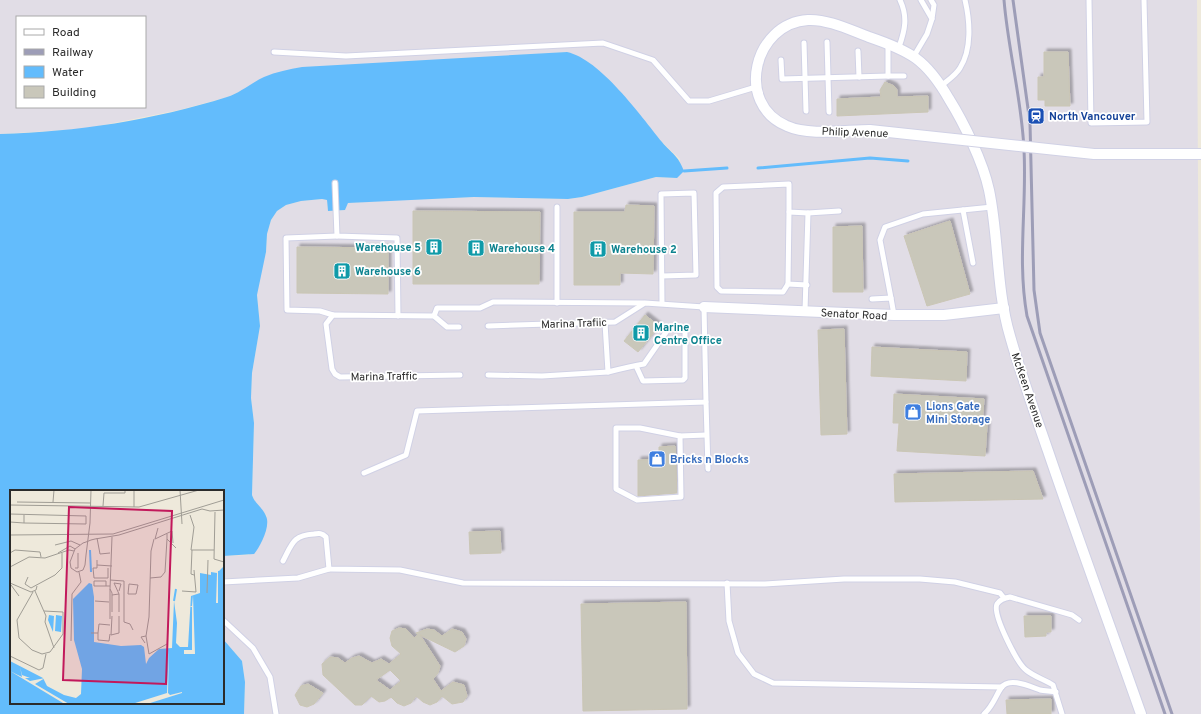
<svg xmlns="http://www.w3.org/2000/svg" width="1201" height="714" font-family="Overpass,sans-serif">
<defs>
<filter id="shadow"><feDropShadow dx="3" dy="-3" stdDeviation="1" flood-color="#0004"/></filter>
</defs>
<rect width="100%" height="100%" fill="#eee9db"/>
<path fill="#e1dde6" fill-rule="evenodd" d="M0,0h1197l4,714h-957l1,-32 -3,-21 -19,-22v-83l26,-1 18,-39 -12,-14 -3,-7 2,-72 -3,-25 1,-25 8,-47 -3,-31 1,-11 8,-32 1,-18 4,-14 6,-9 9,-6 15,-4 21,-2 5,1 1,11 17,-1 3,-7 45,-3 81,-3 94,2 14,-2 74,-20 21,1 3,-19 -113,-107 -58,4 -268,35 -13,6 -49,13 -96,19 -83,5zM17,17h128v90h-128z"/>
<path fill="#63bcfc" d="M567,52c33,7 74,64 95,90 10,12 16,13 22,29l-7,7 -21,-1 -74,20 -14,2 -94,-2 -126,6 -3,7 -17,1 -1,-11 -5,-1 -21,2 -15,4 -9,6 -6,9 -4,14 -1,18 -9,43 3,31 -8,47 -1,25 3,25 -2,72c3,9 11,13 14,21 5,10 -6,31 -12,38l-31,2v-65h-212v212h212v-64l19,22 3,21 -1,32h-244v-580c76,-2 154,-14 227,-37 13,-4 24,-14 37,-20 12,-5 25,-8 38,-10z"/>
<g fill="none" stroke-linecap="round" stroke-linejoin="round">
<g stroke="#63bcfc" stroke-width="3">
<path d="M758,168l112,-10 38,3"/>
<path d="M684,171l43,-3"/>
</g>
</g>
<g fill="#c9c7ba" stroke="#cac6b5" fill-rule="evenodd" filter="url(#shadow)">
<path d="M1044,52h24l2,54h-25v-6h-7v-23h6z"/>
<path d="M885,82l9,4 3,4v7l31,-1v16l-91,4v-17l44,-2 -1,-7z"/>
<path d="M626,205l28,1 -1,68 -33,-1v12h-46v-73h51z"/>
<path d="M413,211l127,1 -1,72h-126z"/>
<path d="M950,221l20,73 -43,12 -23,-70z"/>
<path d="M862,226l1,66h-30v-65z"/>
<path d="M297,247l91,1v46l-91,-1z"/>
<path d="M645,315l14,11 -21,26 -14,-11z"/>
<path d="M844,329l3,105 -26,1 -3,-105z"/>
<path d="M872,347l95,5 -1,29 -95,-5z"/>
<path d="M894,394l90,5 -2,26h5l-2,31 -88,-5 2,-28h-6z"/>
<path d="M675,446l2,47 -39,3v-36l21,-1v-12z"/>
<path d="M1033,471l10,28 -148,3 -1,-28z"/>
<path d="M500,531l1,22 -31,1 -1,-22z"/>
<path d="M686,602l1,107 -104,2 -2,-107z"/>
<path d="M1024,616h27v16h-5v4l-21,1z"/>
<path d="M399,628l7,1 8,9 4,-3 -2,-2 11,-4 7,1 8,6 10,-7 10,3 4,7 -2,7 -9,6 -35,-17 20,31 -2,7 -5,6 8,12 12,-9 11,3 3,11 -4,6 -11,2 -10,-8 -5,6 -7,3 -7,-3 -7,-6 -5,7 -7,3 -7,-3 -6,-6 -6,4 -6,1 -8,-6 -9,9h-7l-32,-30 -1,-11 8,-7 8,1 7,5 7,-5 7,-2 13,7 9,-4 8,5 12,-10 -9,-8 -2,-8 2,-7zM390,670l11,11 -11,9 -14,-10z"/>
<path d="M308,684l15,9 -9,11 -7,3 -7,-2 -5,-10 6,-9z"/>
<path d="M1051,699v15h-44l-1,-14z"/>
</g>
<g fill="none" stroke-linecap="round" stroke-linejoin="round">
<g stroke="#d0d1e5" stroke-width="7">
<g id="service">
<path d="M931,0l3,5 -2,14"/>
<path d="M1089,0l2,123 56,-1 -3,-122"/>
<path d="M827,42l2,70"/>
<path d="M804,43l2,68"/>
<path d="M888,44v32h16"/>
<path d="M899,47c6,-17 9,-30 1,-47"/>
<path d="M858,51l1,26"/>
<path d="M274,52l72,4 257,-13 50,17 36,41h20l47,-14"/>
<path d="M914,56l13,-22 5,-15 -11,-19"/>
<path d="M781,60l1,19 106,-3"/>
<path d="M941,86c7,-6 15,-11 19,-18 12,-19 10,-47 5,-68"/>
<path d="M335,183l2,53 60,2 1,78"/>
<path d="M557,207v96"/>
<path d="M963,210l10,53"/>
<path d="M789,212l-1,72 19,1"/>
<path d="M662,276l34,-1 -2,-82 -33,1 1,109"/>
<path d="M788,284l-5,8 -62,-1 -4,-4 -1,-94 7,-6 66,-3v28l19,1 31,-2"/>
<path d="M891,298l-11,-58 5,-13 38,-13 69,-7"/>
<path d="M872,299l19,-1 3,17"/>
<path d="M805,311l3,-98"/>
<path d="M333,315l-13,-4 -33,-1 -1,-72 51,-2"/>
<path d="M434,316l3,-8h43l13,-6 151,1"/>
<path d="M605,323l3,49c12,-3 24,-6 36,-8l25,-36 16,3v47l-2,2 -40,1 -7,-15"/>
<path d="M459,327h-12l-13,-11 -101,-1 -7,9 6,45 3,5 5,3 120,-2"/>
<path d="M488,375l54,1 66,-4"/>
<path d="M706,402l2,67"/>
<path d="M616,428h24l40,8 1,61 -44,3 -21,-11z"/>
<path d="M680,436l26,-1"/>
<path d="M364,473l42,-18 11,-44 289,-9 -2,-95 -59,-4 -30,19 -127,4"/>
<path d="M283,561c9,-17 10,-26 31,-27 5,-1 8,-1 12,3l3,32 71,1 63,13 302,1 79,-5h76l35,3 45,11 4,5"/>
<path d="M223,582l75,-4 31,-9"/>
<path d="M727,583l2,38 9,32 16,21 19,9 229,4"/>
<path d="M223,620l30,28 17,29 6,37"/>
<path d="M984,714c9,-8 11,-17 17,-26 8,-12 30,-1 39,2 5,1 11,1 16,2"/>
<path d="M1062,714l-9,-29c-8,-5 -20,-9 -27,-15 -9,-7 -34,-56 -29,-66 3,-5 8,-6 13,-7l62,18 7,5"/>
</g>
</g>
<g stroke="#d0d1e5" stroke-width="12">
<g id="minor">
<path d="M870,130c-24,0 -61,6 -83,-4 -53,-22 -33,-103 21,-106 20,-1 42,10 61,17 41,14 57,22 80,62 15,24 34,63 40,91 10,48 7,99 21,146 11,39 25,77 38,115 30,88 62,175 93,263"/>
<path d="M1094,154h107"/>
<path d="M704,307l190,8h50l60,-7"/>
</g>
</g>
<use href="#service" stroke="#fff" stroke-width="5"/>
<use href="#minor" stroke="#fff" stroke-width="10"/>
<g stroke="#9d9db7" stroke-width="3">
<path d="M1004,0c4,50 18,100 20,150 3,57 -7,110 3,166l138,398"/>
<path d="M1013,0l17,123 4,167 6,43 132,381"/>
</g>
<g stroke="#d0d1e5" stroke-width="12" stroke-linecap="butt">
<path id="minor-bridge" d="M870,130l224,24"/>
</g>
<use href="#minor-bridge" stroke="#fff" stroke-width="10"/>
</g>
<defs>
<g id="station-square" transform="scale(0.9)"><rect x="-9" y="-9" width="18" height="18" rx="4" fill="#1a4fb4" stroke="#fff"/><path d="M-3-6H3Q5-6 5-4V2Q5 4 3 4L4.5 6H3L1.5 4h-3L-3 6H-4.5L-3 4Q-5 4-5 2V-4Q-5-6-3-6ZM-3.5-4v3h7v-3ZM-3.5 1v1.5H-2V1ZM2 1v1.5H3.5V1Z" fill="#fff"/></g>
<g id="building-square" transform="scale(0.9)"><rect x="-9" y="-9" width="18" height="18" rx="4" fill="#0f9aa8" stroke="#fff"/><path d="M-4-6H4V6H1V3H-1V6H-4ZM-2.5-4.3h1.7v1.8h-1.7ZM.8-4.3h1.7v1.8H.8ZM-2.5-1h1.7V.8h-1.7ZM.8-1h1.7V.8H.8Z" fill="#fff"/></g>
<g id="shop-square" transform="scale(0.9)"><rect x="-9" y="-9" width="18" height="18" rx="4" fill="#3f7fe0" stroke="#fff"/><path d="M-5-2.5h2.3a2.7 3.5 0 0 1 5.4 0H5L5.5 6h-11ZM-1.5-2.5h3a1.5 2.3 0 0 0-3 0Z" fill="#fff"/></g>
</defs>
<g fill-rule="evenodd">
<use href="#station-square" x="1036" y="116"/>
<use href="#building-square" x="434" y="247"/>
<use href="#building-square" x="476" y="248"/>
<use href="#building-square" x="598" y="249"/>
<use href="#building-square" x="342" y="271"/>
<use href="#building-square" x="641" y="333"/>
<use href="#shop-square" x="913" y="412"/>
<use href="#shop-square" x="657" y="459"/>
</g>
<g text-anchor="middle" stroke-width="3.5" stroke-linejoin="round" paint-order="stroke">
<g font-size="11" font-weight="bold" fill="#164399" stroke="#fff" text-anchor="start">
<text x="1049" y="120">North Vancouver</text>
</g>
<g font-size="11" fill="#2b2b2b" stroke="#fff">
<text transform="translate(855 132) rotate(2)" y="4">Philip Avenue</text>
<text transform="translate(854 314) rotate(3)" y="4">Senator Road</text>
<text transform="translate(574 323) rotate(-2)" y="4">Marina Trafiic</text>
<text transform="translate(384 376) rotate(-1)" y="4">Marina Traffic</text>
<text transform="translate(1028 390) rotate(71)" y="4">McKeen Avenue</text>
</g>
<g font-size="11" font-weight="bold" fill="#0d838f" stroke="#fff" text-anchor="start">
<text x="421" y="251" text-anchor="end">Warehouse 5</text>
<text x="489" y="252">Warehouse 4</text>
<text x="611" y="253">Warehouse 2</text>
<text x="355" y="275">Warehouse 6</text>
<text x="654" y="331">Marine<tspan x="654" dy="13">Centre Office</tspan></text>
</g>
<g font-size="11" font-weight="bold" fill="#366cbe" stroke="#fff" text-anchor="start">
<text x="926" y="410">Lions Gate<tspan x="926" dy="13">Mini Storage</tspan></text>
<text x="670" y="463">Bricks n Blocks</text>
</g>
</g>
<g transform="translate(10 490)">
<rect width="214" height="214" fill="#eee9db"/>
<path d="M214,76v138h-214v-43l33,17 4,8 17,9 12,3 5,-4 1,-25 -8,-29 -1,-41 16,-16 3,1 2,13v45l27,4 20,-1 3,2 2,17 3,-6 10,-9 13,-1 2,-47 3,22 -1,20 4,4h8l3,-51 9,-3v-20l11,2v-5l8,1zM39,125l5,1 -1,16 -5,-12zM46,125l6,1 -1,16 -6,-1z" fill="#63bcfc"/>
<path d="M201,80h7v33h-2l1,-30 -6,-1zM183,105l2,59h-11v-4h8v-43l-3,-1h3zM159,157l-1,46 2,2 12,-3v1l-35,11h-15l35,-11zM10,177l2,8 8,3h-5l5,3 15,-3 -10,6 34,20 -6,-1 -53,-32 12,6z" fill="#eee9db"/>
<path fill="none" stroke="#63bcfc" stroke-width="2" d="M80,60l1,22M164,111l2,-12"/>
<path fill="none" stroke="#a09d95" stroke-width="1" d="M81,0l-1,33 -4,32 -1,10 -2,5 -6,2 -6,-4 -1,-6 5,-13 8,-6 3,-1 5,-2 4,-1 24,-4 83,-26 8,2 14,-1M170,0l2,34M7,12l74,1M43,12l1,-12M0,15l129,2 60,-17M93,16l1,-13h21v-3M124,17v-17M205,22l-1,47 10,3M0,24l76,2v8l-62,-1v-8M180,25l4,12 -3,23h23M0,32l14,1M148,38l-3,11 17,-8 1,12M157,44v5l9,9M0,45l103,-1 111,-34M87,48l3,16 10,-1M45,55l16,-4 9,4M182,60l-1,24 3,1M0,63l5,-3 25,2 1,5M48,63l12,-7 5,3M87,70v8h-4l1,10h14v-10M87,75l15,1M0,77l19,-10 16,1 24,-8 5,1M65,78h3v-15M18,87l-3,7 6,4 24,-13 7,-7v-15M140,88l11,-1 4,-5 2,-33M100,90l14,1v41l6,2 3,6M0,93l21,9 5,-2 1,-4M119,94l9,1 -2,9h-8zM1,95l8,11M96,96v-5h-12v5h16M100,99v30M25,101l11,25 -1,6 9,26M172,101l14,1 -2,-22M23,102l-16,28 2,18 13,12 10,4 8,-2 13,-18v-22l-19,-1M197,103l1,-33M102,105l7,-1 -5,-11 7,1 -2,7M85,111l14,1M102,122v-19l-2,-4 2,-52M109,122v-18M102,126l-1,19 8,-2v-17M81,143h7l1,-9 11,1M88,143v7l11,1 1,-7M136,146l3,18 18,-10M61,151l1,-47 9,-12 -2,-10M135,153l-4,-6 5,-1 3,-19 2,-66 3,-12M0,166l29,14 4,-2 3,-14"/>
<path fill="#c2185b" fill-opacity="0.15" stroke="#c2185b" stroke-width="2" d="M59,17l103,4 -6,173 -103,-4z"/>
<rect width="214" height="214" fill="none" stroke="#2b2b2b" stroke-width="2"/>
</g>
<rect x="16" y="16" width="130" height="92" fill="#ffffff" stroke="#aaaaaa"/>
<rect x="24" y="29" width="20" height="6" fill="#ffffff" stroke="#aaaaaa"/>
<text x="52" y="36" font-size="12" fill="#2b2b2b">Road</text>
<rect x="24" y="49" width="20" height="6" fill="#9d9db7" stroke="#aaaaaa"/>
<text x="52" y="56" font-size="12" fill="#2b2b2b">Railway</text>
<rect x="24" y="66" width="20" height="12" fill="#63bcfc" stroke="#aaaaaa"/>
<text x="52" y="76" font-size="12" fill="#2b2b2b">Water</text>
<rect x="24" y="86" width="20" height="12" fill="#c9c7ba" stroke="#aaaaaa"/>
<text x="52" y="96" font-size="12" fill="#2b2b2b">Building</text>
</svg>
